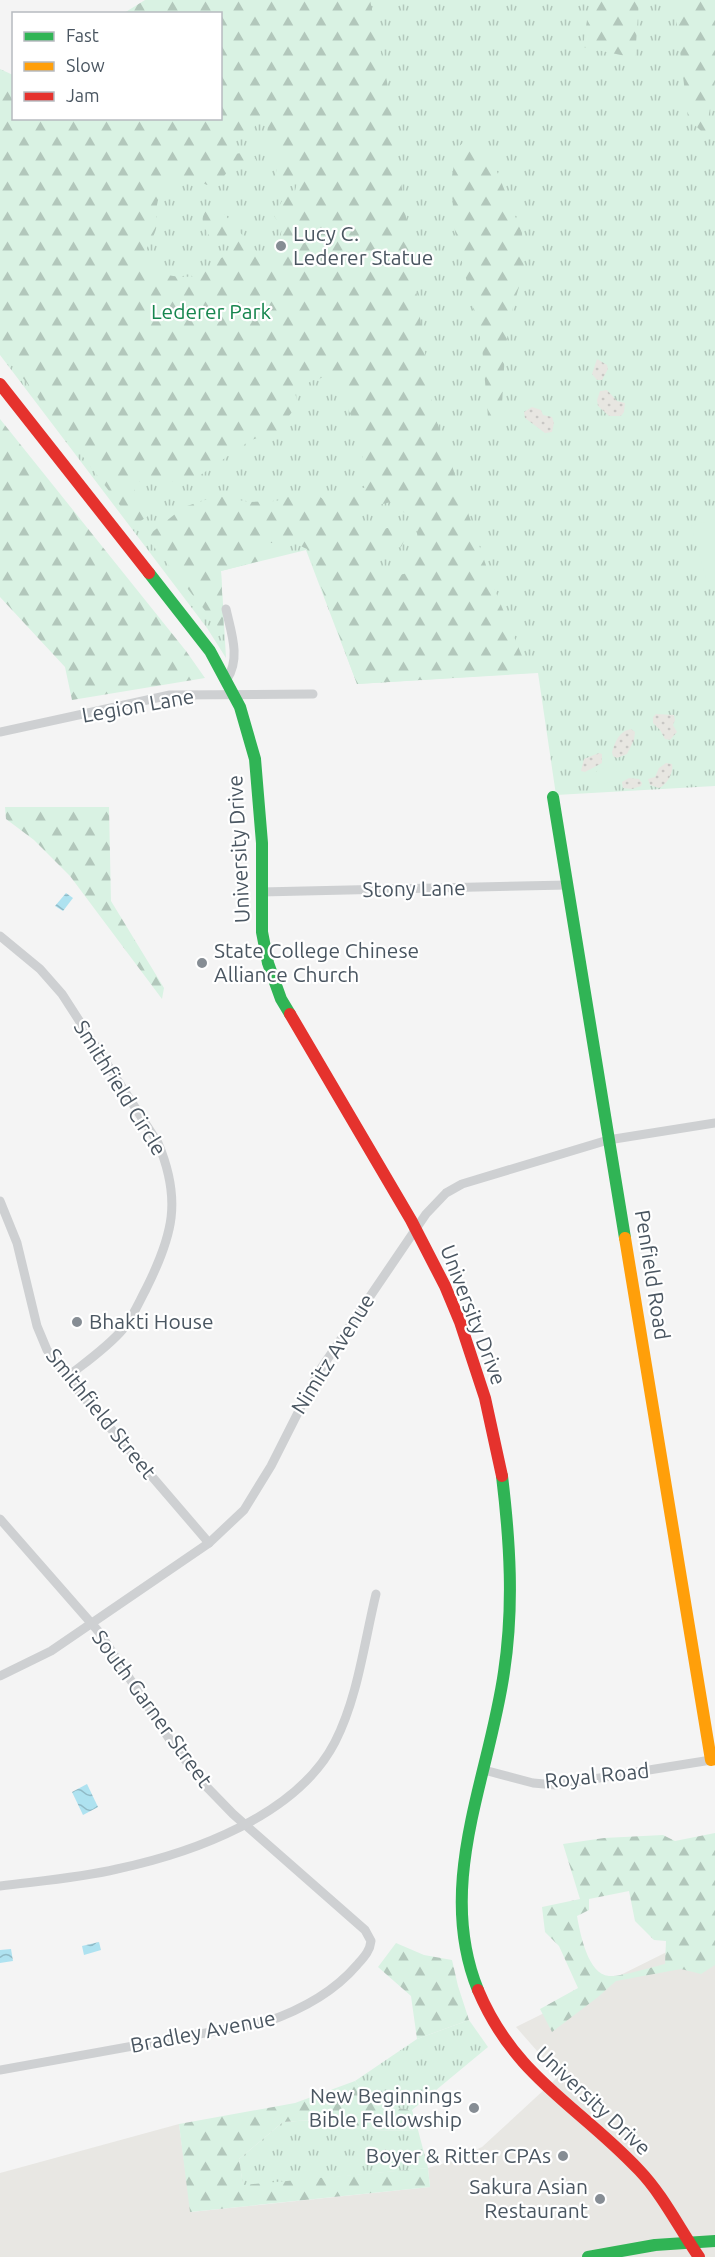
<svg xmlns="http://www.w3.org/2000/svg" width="715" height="2257" font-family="Ubuntu,sans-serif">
<defs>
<pattern id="grass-tufts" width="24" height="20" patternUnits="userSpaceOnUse" patternTransform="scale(1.5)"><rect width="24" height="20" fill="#d9f2e3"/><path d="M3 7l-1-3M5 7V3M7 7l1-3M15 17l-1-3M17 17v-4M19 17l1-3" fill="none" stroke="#b2c7bb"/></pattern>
<pattern id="forest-firs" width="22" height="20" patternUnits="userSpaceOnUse" patternTransform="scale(1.5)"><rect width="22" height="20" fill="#d9f2e3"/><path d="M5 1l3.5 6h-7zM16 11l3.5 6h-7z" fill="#b2c7bb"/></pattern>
<pattern id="sand-dots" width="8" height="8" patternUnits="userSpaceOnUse" patternTransform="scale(1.5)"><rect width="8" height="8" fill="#e7e6e1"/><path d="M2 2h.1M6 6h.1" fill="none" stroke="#c8c7c4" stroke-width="1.8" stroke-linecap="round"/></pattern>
<pattern id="water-waves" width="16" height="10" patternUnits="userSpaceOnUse" patternTransform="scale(1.5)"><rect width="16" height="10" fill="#aee2f0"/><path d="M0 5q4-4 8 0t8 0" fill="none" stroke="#90bac6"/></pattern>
</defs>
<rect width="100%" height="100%" fill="#f4f4f4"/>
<path fill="#e8e7e3" d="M715,1928v329h-715v-84l179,-49 12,88 239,-25 -2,-19 24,-7 30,-14 77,-71 -43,-49z"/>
<g fill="url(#grass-tufts)">
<path d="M224,0h491v786l-159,9 -18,-122 -181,11 -51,-134 -85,21 5,87 -19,-30 -207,-273v-268l14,31h206v-104z"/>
<path d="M469,2020l19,27 -76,63 -38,-5 -19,-24 62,-42z"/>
<path d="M312,2120l59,11 47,-1 10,38 -185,18 -4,-27 44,-37z"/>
</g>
<g fill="url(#forest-firs)" fill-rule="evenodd">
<path d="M145,0h225l17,82 46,328 59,173 37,90 -172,11 -50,-135 -13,-6h-27l-7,18 -39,10 3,63 -78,-97 38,-30 33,-11 33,6 26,-1 30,-10 10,2 9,8 41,-14 -6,-51 -15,-34 -17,-26 -17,5 -16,12 3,11 -21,28 -26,8 -49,34 -36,9 -36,-2 18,35 -13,9 -135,-177v-279l13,6 1,43h206v-104l-96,-1zM262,113l6,2 -1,29 6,4 10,16 -5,1 -3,12 3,9h14l3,-4 2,1 -3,12 -10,2 -10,19 8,11 -2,13 -5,12h-18l-39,-45 -9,-1c-10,12 -7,18 1,31l15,3 6,9 -2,6c-12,3 -15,8 -24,16 -15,12 -46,3 -62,-4l-2,-7c4,-10 12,-21 15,-31 2,-7 -1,-16 1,-24 6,-31 27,-32 50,-20l13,-3 7,-10h8l4,-6h15l2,-6 -4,-7 -6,-1 -11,2 -3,-9 1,-7 17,-3zM395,501l2,8c4,2 10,4 13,7 11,12 10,34 -1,45l3,11 -30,7 -6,-26 25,-6c5,-8 4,-16 -4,-21l-38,8 -5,-23z"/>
<path d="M590,0h49l-4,58 -52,-11z"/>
<path d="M674,0h41v82l-10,53 -17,-17z"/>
<path d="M468,137l21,15 33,81 2,37 -13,44 -6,37 -4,71 -13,-5 -6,-71 -27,-114 -4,-51 6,-32z"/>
<path d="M0,419l186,232 19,27 -133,22 -7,-33 -65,-70z"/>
<path d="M5,807h104l2,94 53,87 -2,11 -92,-123 -36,-36 -28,-21z"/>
<path d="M715,1833v132l-14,9 -20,-5 -65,12 -18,16 -46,35 -12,-23 38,-21 -19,-42 -14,-14 -3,-25 38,-8 -17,-55 41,-6 59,-3 12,6zM629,1891l6,30 19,19 12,1 -1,23c-12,3 -45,13 -56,12 -21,-1 -29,-43 -32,-60l12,-6v-11z"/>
<path d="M396,1943l28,12 28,5 6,26 11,34 -52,19 -6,-43 -33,-29z"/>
<path d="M355,2081l19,24 38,5 6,20 -47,1 -59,-11 -29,2 -44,37 4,26 185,-17 2,19 -240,25 -11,-88 116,-21z"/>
</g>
<g fill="url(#sand-dots)">
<path d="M597,359l10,6 1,4 -6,11h-5l-5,-6z"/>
<path d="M607,390l10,11 8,2 -1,9 -3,4h-12l-11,-10 -1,-6 3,-9z"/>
<path d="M532,407l9,3 2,5 9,2 2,6 -2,9 -7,1 -20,-15 -1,-6z"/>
<path d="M656,714l18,1 1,5 -2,5 4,7 -7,8 -5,-1 -5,-9 -7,-7v-6z"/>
<path d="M631,729l4,3 -1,8 -7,14 -10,4 -4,-2 -1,-4c3,-10 7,-21 19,-23z"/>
<path d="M599,753l3,1v9l-17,9 -4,-1 3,-12z"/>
<path d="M666,763l6,1c2,8 -5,21 -13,24l-9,-3 -2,-6 7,-2 4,-9z"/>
<path d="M629,778l10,1 3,4 -1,3 -9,3 -9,-1 -1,-6z"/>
</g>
<g fill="#d9f2e3">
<path d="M715,519v60l-8,3 -16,-56z"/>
<path d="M617,766l6,4 -2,8 -20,7c-6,-4 -8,-10 -3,-16z"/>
</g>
<g fill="url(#water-waves)">
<path d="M66,893l7,5 -10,13 -8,-5z"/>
<path d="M87,1784l11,23 -15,8 -11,-23z"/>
<path d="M99,1942l2,8 -17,5 -2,-9z"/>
<path d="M11,1949l2,12 -13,2v-13z"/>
</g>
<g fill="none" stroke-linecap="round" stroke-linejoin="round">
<g stroke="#ced0d2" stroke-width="9">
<path d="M226,609c5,23 15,49 1,70"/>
<path d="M0,732l170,-37 143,-1"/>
<path d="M261,892l307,-7"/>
<path d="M0,936l40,33 22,25 96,149c24,57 15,92 -12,146 -7,13 -13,28 -23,40 -15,18 -37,33 -56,48"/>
<path d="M0,1201l17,42 20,83 10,24 29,38 133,155"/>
<path d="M0,1519l99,113 69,105 33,44 32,33 132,116 6,11c-1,10 -7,16 -14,24 -24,28 -56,45 -91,57l-266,48"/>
<path d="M0,1676l51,-25 158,-108 35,-33 27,-44 47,-93 108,-159 20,-21 16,-9 146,-44 107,-17"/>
<path d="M484,1770l49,13 23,2 155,-25"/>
<path d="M0,1886c39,-5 79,-8 117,-17 75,-16 180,-53 218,-127 23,-45 29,-99 41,-148"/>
</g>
<g stroke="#30b455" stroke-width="12">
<path d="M149,573l61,78 30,56 15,52 7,84v89l6,31 13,36 9,15"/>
<path d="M553,797l72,441"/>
<path d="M478,1990c-43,-106 11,-212 26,-318 10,-66 6,-130 -2,-196"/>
<path d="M588,2257l67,-12 60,-4"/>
</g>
<path stroke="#ff9f0a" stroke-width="12" d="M625,1238l86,522 4,-1"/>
<g stroke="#e5322d" stroke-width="12">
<path d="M0,384l149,189"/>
<path d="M290,1014l121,206 34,66 15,36 25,76 17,78"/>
<path d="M478,1990c37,88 100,115 161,180 24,25 40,58 60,87"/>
</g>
</g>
<g fill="#868d94" stroke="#fff" stroke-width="2">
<circle cx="281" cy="246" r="6"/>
<circle cx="202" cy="963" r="6"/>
<circle cx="77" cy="1322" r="6"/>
<circle cx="474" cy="2108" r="6"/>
<circle cx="563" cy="2156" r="6"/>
<circle cx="600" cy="2199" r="6"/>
</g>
<g text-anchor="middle" stroke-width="4.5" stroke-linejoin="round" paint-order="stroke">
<g font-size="21" fill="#4a5661" stroke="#fff" text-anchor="start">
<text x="293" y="241">Lucy C.<tspan x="293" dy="24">Lederer Statue</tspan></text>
<text x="214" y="958">State College Chinese<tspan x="214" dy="24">Alliance Church</tspan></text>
<text x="89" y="1329">Bhakti House</text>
<text x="462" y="2103" text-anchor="end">New Beginnings<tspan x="462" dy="24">Bible Fellowship</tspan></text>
<text x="551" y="2163" text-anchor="end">Boyer &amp; Ritter CPAs</text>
<text x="588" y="2194" text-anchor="end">Sakura Asian<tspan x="588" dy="24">Restaurant</tspan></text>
</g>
<g font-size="21" fill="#17864f" stroke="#fff">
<text x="211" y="319">Lederer Park</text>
</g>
<g font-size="21" fill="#4a5661" stroke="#fff">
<text transform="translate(138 706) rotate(-10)" y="7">Legion Lane</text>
<text transform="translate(239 849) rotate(-93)" y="7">University Drive</text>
<text transform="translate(414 889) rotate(-1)" y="7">Stony Lane</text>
<text transform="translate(120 1088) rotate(58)" y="7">Smithfield Circle</text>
<text transform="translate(652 1275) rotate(81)" y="7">Penfield Road</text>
<text transform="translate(473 1315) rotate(69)" y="7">University Drive</text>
<text transform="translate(333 1354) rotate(-58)" y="7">Nimitz Avenue</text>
<text transform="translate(101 1414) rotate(51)" y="7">Smithfield Street</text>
<text transform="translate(152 1709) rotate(54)" y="7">South Garner Street</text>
<text transform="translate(597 1776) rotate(-6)" y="7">Royal Road</text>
<text transform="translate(203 2032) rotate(-11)" y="7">Bradley Avenue</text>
<text transform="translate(593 2101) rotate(43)" y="7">University Drive</text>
</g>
</g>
<rect x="12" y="12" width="210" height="108" fill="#ffffff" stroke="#b7bbc0" stroke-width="1.5"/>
<rect x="24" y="32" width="30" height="9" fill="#30b455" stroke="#b7bbc0" stroke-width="1.5"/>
<text x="66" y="42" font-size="18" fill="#4a5661">Fast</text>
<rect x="24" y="62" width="30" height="9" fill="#ff9f0a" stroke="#b7bbc0" stroke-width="1.5"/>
<text x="66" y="72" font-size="18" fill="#4a5661">Slow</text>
<rect x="24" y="92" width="30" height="9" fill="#e5322d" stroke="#b7bbc0" stroke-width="1.5"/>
<text x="66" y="102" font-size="18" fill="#4a5661">Jam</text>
</svg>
